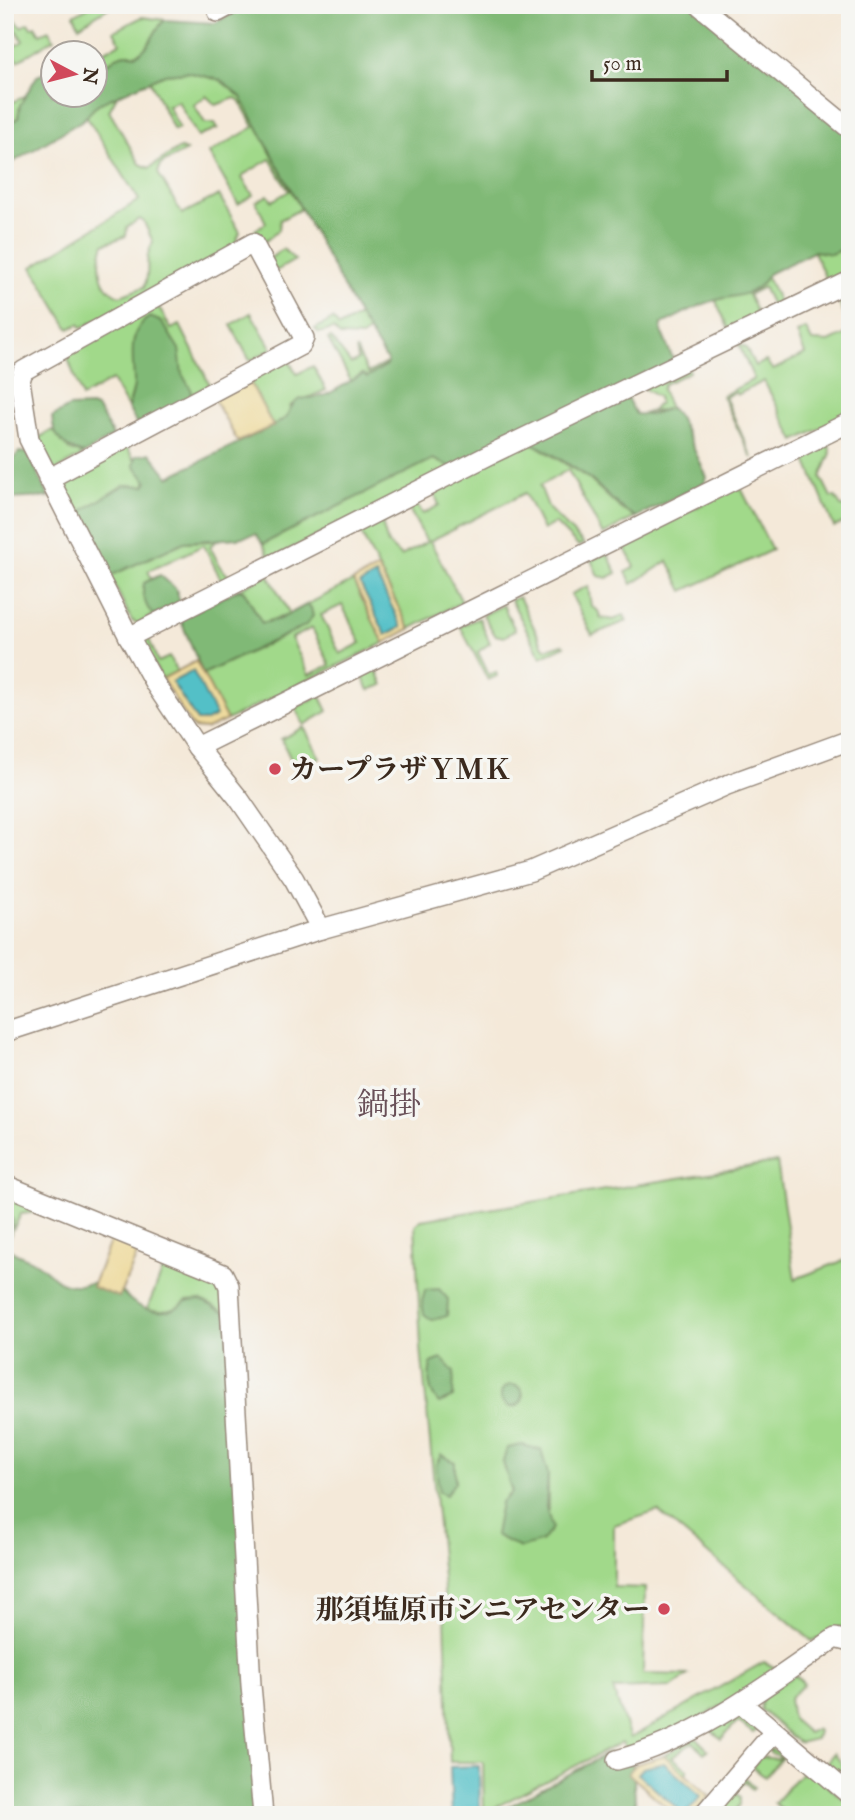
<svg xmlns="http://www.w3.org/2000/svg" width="855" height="1820" font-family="'IM FELL English','Noto Serif JP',serif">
<rect width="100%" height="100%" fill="#f6f6f2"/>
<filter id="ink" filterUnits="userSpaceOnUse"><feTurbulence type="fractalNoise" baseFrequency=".0143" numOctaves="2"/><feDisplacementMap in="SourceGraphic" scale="14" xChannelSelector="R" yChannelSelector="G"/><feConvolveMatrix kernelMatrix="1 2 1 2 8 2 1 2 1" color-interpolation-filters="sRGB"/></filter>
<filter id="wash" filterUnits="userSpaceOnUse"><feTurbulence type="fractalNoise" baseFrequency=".00686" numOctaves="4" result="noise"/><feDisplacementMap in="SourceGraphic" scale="28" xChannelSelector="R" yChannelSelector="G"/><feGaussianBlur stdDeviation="1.57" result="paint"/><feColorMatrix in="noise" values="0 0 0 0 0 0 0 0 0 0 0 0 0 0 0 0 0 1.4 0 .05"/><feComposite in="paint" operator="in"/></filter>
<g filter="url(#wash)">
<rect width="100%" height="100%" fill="#f4e9d9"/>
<g fill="#a1d98a" stroke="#6e8254" stroke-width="2" fill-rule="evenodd">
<path d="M5,5l16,22 7,-4 3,5 4,-2 5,8 9,-4 5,9 -36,22 -8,-12 13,-8 -18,-29z"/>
<path d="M92,5h15l1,3 -29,18 -5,-11z"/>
<path d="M142,17l23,3c-13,11 -12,26 -29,35 -20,-5 -27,10 -41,20l-1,-18 26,-14 -6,-12z"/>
<path d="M187,72l33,8 21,17 60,112 -21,11 -1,10 -17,14 -7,-14 11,-7 -10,-21 12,-7 4,6 17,-10 -19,-32 -25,15 -3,4 11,17 -15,9 -29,-51 45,-26 -15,-27 -4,-2 -19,7 -10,-9 -12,9 11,18h10l3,5 -20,9 -20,-36 -10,5 11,21 -5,3 -25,-51 16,-5z"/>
<path d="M5,91l8,11 16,-8 -9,11 -2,13 -13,7z"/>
<path d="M118,94l-9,17 31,53 9,4 31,-20 6,3 -25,13 -3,9 24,41 37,-19 21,37 -6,15 -152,81 -3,-4 -10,5 -37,-62 107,-67 -53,-84 12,-12zM140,219l4,3 9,20c-11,18 -1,28 -9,45l-24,9c-22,-8 -23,-33 -16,-52l22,-8 1,-9z"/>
<path d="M849,235l1,38 -22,11 -14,-32z"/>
<path d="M283,249l12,11 -19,11 -7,-12z"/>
<path d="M766,275l16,33 -52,24 -15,-33zM763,287l9,18 -15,8 -9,-18z"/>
<path d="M850,289v39l-14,-32z"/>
<path d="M157,304l14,25 9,-4 30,60 -73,39 -25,-44 -30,17 -16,-44z"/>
<path d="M251,313l21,36 -22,12 -19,-36z"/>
<path d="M359,316l11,15 -8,6 -22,-1 -7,-7 -14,4 -4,-4 18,-10 6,8z"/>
<path d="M806,329l6,12 17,1 21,-10v82l-55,27 -31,-60 -27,14 -2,-3 -10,5 27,61 -30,-62 32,-17 -16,-36 8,5 9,18 11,-5 7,9 32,-16 -8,-21z"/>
<path d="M331,338l20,26 7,-4 -2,-11 12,24 20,-11 -1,3 -20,12 -4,-3 -12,7 -23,-42z"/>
<path d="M288,359l9,15 16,-8 13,24 -35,15 -4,12 -14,9 -24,-46z"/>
<path d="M687,365l2,7 -25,12 -2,6 8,18 -27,6 9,-3 7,-8 -1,-6 -15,-9z"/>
<path d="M53,430l18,21 13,3 -29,17 -19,-32z"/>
<path d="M529,441l60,38 33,31 14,7 -33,18 -35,-65 -28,16 9,23 35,35 -6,2 -23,-23 -12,7 -18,-37 -95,48 32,61 -52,27 -52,-101 55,-28 10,14 16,-9 -6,-16zM409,509l18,33 -26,14 -13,-12 -6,-21z"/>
<path d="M828,443l3,10 -10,24 10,20h4l6,9 9,1v13l-16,7 -30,-72z"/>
<path d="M126,445c6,13 17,26 21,37l-3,4 -20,-1 -45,28 -18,-33z"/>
<path d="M433,459l23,10 -186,90 -7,-15z"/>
<path d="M740,486l32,64 -89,41 -15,-30 -36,23 -6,-12 9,-5 -13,-24z"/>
<path d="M217,541l-7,5 10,21 10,10 -8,5 -18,-37 -56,26 4,8 -8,4 10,32 -16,9 -6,-3 -22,-45 74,-34z"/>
<path d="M607,553l10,20 -10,5 -9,-2 -7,-16z"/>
<path d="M268,574l22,40 -28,9 -18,-32 -5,-2z"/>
<path d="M353,581l31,62 -157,77 -24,-46 82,-38 26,-28 -5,-3zM342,605l19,38 -21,11 -19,-39zM312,628l18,37 -21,10 -18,-37z"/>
<path d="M588,586l3,20 7,5 3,7 13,2 10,-5 3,6 -35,14 -21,-41z"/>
<path d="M519,597l23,47 5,5 16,-5 2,2 -24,11 -30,-57z"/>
<path d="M503,605l12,25 -11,7 -9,-2 -12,-20z"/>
<path d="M479,618l11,25 -12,9 11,23 7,-3 1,4 -9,4 -28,-54z"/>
<path d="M147,634l11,28 11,-5 8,14 -15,8 -21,-37z"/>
<path d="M375,667l8,18 -14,5 -8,-16z"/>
<path d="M320,695l8,16 -24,14 -9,-17z"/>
<path d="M304,727l16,31 -24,12 -15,-31z"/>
<path d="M777,1162l18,117 55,-21v365l-38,18 -154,-130 -44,14v62l31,1 -2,86 45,1 -16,12 -59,2 17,49 134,-76 10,5 3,5 -118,71 -33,6 -4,-7 -138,71 -1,-51h-33l-6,-173 -23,-241 -6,-123 6,-5zM503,1462l45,12v43l-47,-15 11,-10z"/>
<path d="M5,1193l33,14 -1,5 -16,2 -7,14z"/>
<path d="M167,1260l54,25 5,28 -59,-1 -20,-3z"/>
<path d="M795,1675l9,9 -15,15 3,20 16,14 8,-4 2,2 -2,8 -17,4 -38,-33c-4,-18 21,-26 34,-35z"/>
<path d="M734,1714l9,2 15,13 -5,4 -13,-10h-4l-15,16 -12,-11z"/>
<path d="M695,1737l13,13 -4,3 -11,-11 -21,15 16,13 -3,4 -22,-18z"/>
<path d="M768,1749l19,3 -22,25 -13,-10 9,-10 17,2 3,-3 -12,-3z"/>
<path d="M834,1753l16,22v10l-25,-21z"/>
<path d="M806,1768l44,36v11h-62l-14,-12z"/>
<path d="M744,1777l10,10 -2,2 -7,-7 -10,10 5,5v8l-5,6 -12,-3 -6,7h-5z"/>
</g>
<g fill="#80b976" stroke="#5e724a" stroke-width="2">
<path d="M248,5h462l140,114v127l-19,8 -16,-3 -47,23c-12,26 -39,20 -61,29 -15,5 -30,14 -45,21l-1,7 15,35 -47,29 -1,5 8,14 14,1 20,-7 9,9 28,60 -2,6 -69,34c-19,-9 -30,-25 -46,-38 -19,-14 -49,-33 -70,-41l-64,31 -23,-10 -170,85 -7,-10 -18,4 -54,4 -74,34 -31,-63 45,-28 21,1 2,-4 -13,-17 2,-9 14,-3 19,24 104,-51 14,-9c9,-28 22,-14 41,-23 12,-6 24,-14 35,-20l4,3 20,-12 1,-3 -29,-46 -118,-219 -21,-17 -33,-8 -22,2 -67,30 -15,16 -78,47v-42l13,-7 2,-13 17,-29 10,-4 5,3v19h42l1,-19c14,-11 21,-25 41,-20 17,-9 16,-24 29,-35l50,3z"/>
<path d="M150,317l12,5 17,27 3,25 10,17 -3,8 -52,25 -9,-16c2,-9 7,-19 6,-28 -1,-22 -7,-51 16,-63z"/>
<path d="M91,406l7,3 15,27 -29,18c-19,-5 -31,-16 -32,-37l17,-10z"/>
<path d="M19,452l9,1 21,44 -44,2v-30z"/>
<path d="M160,575l16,14 4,13 -26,13c-8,-6 -13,-21 -10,-32z"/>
<path d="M239,589l5,2 18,32 18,-4 26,-14 5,3 2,8 -8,10 -102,48 -22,-53 2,-4z"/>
<path d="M5,1197l8,24 -5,27c8,8 18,9 28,15 15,9 20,23 41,22 10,0 22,-6 32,-3 12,5 15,14 24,20 17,12 39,13 53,-1l15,-1 25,13 34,502h-255v-239l8,-13 -8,-31z"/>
<path d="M439,1289l9,10 -1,17 -15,4 -8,-6 -2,-12 3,-12z"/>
<path d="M442,1359l12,13 -1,25 -14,6c-11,-12 -11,-23 -8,-40z"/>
<circle cx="512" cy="1396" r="11"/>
<path d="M522,1445l19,5 7,24 -2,33 6,21 -11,14 -21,6 -25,-13 6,-33 11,-10 -9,-30 4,-14z"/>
<path d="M441,1455l14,7v20l-9,13 -7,-3 -3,-27z"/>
<path d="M608,1753l21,5 4,8 3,49h-143z"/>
</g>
<g fill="#eeda9e" stroke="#94825e" stroke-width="2">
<path d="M249,380l24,46 -35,16 -24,-43z"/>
<path d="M378,568l32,61 -26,14 -31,-62z"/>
<path d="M196,661l31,59 -20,9 -14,-1 -31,-49z"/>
<path d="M112,1237l28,11 -21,49 -27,-10z"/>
<path d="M665,1756l45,40 -17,19h-18l-47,-42 8,-9z"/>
</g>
<g fill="#52c0c7" stroke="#467572" stroke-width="2">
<path d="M376,575l26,52 -16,8 -26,-51z"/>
<path d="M193,671l23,45 -10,5h-9l-25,-39z"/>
<path d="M664,1763l37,33 -16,19 -47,-41 5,-6z"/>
<path d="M479,1766l1,49h-28l-2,-48z"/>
</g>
</g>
<g filter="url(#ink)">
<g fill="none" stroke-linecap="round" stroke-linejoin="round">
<g stroke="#988a7c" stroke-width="22">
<g id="minor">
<path d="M699,5l151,124"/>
<path d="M218,12l13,-7"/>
<path d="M48,479l253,-134 3,-7 -51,-95 -230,128 -3,10 9,58 100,198 26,47 42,63 42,52 55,80 27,50"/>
<path d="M129,637l364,-184 357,-172"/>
<path d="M197,747l653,-325"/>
<path d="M5,1032l316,-103 210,-58 196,-86 123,-45"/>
<path d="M5,1185l218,89 6,12 22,399 12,130"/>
<path d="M741,1703l109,92"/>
<path d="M617,1760c82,-22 149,-74 218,-122l15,4"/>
<path d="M703,1815l71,-83"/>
</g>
</g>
<use href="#minor" stroke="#fff" stroke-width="19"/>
</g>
</g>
<g fill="#d1495b" stroke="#f6f6f2" stroke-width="2.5">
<circle cx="275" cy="769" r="7"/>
<circle cx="664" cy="1609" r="7"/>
</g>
<g text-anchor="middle" stroke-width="7" stroke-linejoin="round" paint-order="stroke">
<g font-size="28" font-weight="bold" fill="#3b2a1e" stroke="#f6f6f2" text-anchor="start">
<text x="289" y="779">カープラザＹＭＫ</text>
<text x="650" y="1619" text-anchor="end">那須塩原市シニアセンター</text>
</g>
<g font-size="32" fill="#695058" stroke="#f6f6f2">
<text x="389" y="1115">鍋掛</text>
</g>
</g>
<rect width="855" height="1820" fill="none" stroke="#f6f6f2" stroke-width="28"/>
<g transform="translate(74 74) rotate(97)"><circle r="33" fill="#f6f6f2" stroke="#aba49d" stroke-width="2"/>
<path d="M0-5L12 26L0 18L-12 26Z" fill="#d1495b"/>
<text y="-10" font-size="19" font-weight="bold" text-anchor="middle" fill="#3b2a1e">N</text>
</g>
<path d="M592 70v10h135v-10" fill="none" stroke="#3b2a1e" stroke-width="3.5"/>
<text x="603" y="70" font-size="21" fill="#3b2a1e" stroke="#f6f6f2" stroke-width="5" paint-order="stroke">50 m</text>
</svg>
